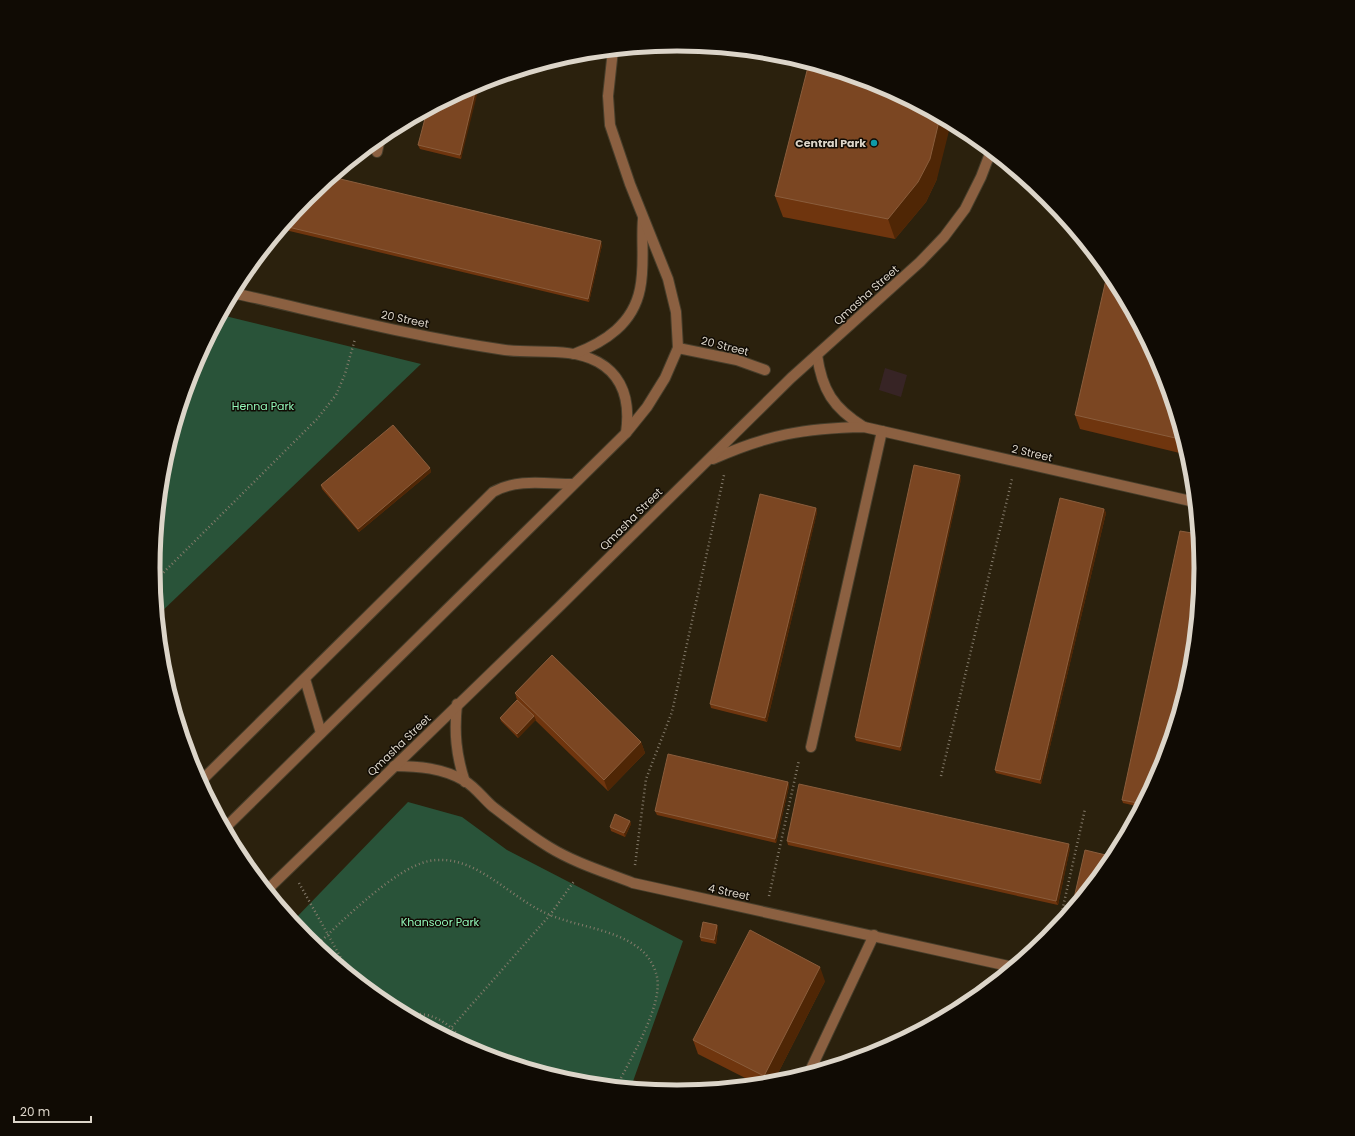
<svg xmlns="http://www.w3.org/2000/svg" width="1355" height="1136" font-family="Poppins,sans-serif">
<rect width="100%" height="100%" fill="#2b210d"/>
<path fill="#372425" d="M885,368l22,7 -6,22 -22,-7z"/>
<g fill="#295339">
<path d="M221,315l200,49 -263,251 -4,-47 10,-102 29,-99z"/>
<path d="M408,802l54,15 45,33 176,91 -52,146 -56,-5 -98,-30 -91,-48 -79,-66 -14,-17z"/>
</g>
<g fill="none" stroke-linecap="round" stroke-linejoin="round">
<g stroke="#473e2b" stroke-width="12">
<g id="minor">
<path d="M377,152l3,-14"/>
<path d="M233,293c90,20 181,44 272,57 30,4 66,-3 93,12 27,15 32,43 28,71"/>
<path d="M678,348l59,12 28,10"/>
<path d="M574,354c31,-12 59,-30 66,-65 5,-23 1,-47 3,-70"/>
<path d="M817,355c5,35 16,53 47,72"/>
<path d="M713,459c54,-24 91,-31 151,-32l331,75"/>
<path d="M305,679l16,54"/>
<path d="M457,704c-3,28 -1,51 8,78"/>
<path d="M811,747l71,-316"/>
<path d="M394,766c24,0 49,2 71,15 10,6 18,17 27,25 18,14 37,29 57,41 26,16 56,25 84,36l380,84"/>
<path d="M200,782l293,-290c24,-14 54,-8 80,-8"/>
<path d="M225,828l401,-395 21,-26 18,-29 13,-30 -2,-36 -8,-33 -38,-95 -20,-59 -2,-29 5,-46"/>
<path d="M267,890l291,-282 233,-230 129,-116 24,-25 21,-28 16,-32 10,-26"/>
<path d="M809,1073l65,-138"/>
</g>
</g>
<g stroke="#847b6b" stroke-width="2.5" stroke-dasharray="1 3" stroke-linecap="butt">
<path d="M155,581l162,-162 19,-24 9,-21 10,-35"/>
<path d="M941,776l71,-297"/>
<path d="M635,865l11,-86 26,-67 52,-237"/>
<path d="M299,883l51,91"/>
<path d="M769,896l30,-136"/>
<path d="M1059,925l26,-116"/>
<path d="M316,946c26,-25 79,-78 113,-85 46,-9 81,38 121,54 29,12 65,14 90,34 8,6 15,18 17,28 6,29 -27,82 -40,109"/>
<path d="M408,1015c24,-5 46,10 57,31"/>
<path d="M452,1027l98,-112 25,-35"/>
</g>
<use href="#minor" stroke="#8b6041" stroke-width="10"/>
</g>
<g fill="#6f350e">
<path d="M477,84l-16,75 -41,-10 -2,-4z"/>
<path d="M937,179l-11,23 -31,37 -112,-22 -8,-21z"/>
<path d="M307,197l295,48 -13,57 -308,-73z"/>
<path d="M1162,368l26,87 -108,-26 -5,-14z"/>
<path d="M430,468l1,4 -72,60 -37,-43 -1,-4z"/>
<path d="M961,479l-60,272 -45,-10 -1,-4z"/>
<path d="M816,508l1,4 -50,210 -56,-14 -1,-4z"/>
<path d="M1104,509l2,4 -65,271 -45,-11 -1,-3z"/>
<path d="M515,693l126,49 4,11 -37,38 -73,-71 -17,18 -17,-17 -1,-3 17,-18z"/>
<path d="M1162,769l-21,38 -18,-4 -1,-3z"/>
<path d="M788,782l1,4 -13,57 -119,-28 -2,-4z"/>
<path d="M630,821l1,3 -6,13 -14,-6 -1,-4z"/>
<path d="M787,841l283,7 -12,57 -270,-60z"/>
<path d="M717,925l1,4 -2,15 -15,-3 -1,-4z"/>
<path d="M825,981l-52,102 -16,1 -59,-30 -5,-14z"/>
</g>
<g fill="#4f2605">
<path d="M480,83l-19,76 -1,-4 17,-71z"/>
<path d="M940,117l11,6 -14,56 -11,23 -31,37 -7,-20z"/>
<path d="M601,241l1,4 -13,57 -1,-3z"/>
<path d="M430,468l1,4 -72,60 -1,-3z"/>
<path d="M960,475l1,4 -60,272 -1,-4z"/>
<path d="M816,508l1,4 -50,210 -2,-4z"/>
<path d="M1104,509l2,4 -65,271 -1,-4z"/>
<path d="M534,716l2,4 -18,18 -1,-4z"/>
<path d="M641,742l4,11 -37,38 -4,-11z"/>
<path d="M788,782l1,4 -13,57 -1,-4z"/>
<path d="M630,821l1,3 -6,13 -1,-4z"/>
<path d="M1069,844l1,4 -12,57 -2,-4z"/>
<path d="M717,925l1,4 -2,15 -2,-4z"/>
<path d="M820,967l5,14 -52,102h-7l-2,-7z"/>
</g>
<g fill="#7b4622" stroke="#8a5d3c">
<path d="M809,63l69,21 62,33 -10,42 -12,23 -30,37 -113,-23z"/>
<path d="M477,84l-17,71 -42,-10 9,-34z"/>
<path d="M332,177l269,64 -13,58 -304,-73 23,-29z"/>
<path d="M1108,271l5,6 49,91 22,72 -109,-25z"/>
<path d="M393,425l37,43 -72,61 -37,-44z"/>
<path d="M914,465l46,10 -60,272 -45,-10z"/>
<path d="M760,494l56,14 -51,210 -55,-14z"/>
<path d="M1060,498l44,11 -64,271 -45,-10z"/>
<path d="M1180,531l18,3 4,34 -11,102 -29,99 -19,35 -21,-4z"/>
<path d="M552,655l89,87 -37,38 -89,-87z"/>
<path d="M517,700l17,16 -17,18 -17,-16z"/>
<path d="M668,754l120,28 -13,57 -120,-28z"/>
<path d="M799,784l270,60 -13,57 -269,-60z"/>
<path d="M615,814l15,7 -6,12 -14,-6z"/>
<path d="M1085,850l29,7 -1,2 -40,49 -1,-1z"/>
<path d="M703,922l14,3 -3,15 -14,-3z"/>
<path d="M750,930l70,37 -56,109 -71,-36z"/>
</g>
<circle fill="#0f9aa8" stroke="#100b04" stroke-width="1.5" cx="874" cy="143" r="4"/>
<g text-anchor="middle" stroke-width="3" stroke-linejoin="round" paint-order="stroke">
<g font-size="11" font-weight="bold" fill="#dcd5c9" stroke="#100b04" text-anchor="end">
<text x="866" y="147">Central Park</text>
</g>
<g font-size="11" fill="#dcd5c9" stroke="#100b04">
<text transform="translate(866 295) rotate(-42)" y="4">Qmasha Street</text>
<text transform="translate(405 319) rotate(12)" y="4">20 Street</text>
<text transform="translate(725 346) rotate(14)" y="4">20 Street</text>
<text transform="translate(1032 453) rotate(13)" y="4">2 Street</text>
<text transform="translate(631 519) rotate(-45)" y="4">Qmasha Street</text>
<text transform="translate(399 745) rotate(-44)" y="4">Qmasha Street</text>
<text transform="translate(729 892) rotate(12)" y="4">4 Street</text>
</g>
<g font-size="11" fill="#92f8b9" stroke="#100b04">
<text x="263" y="410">Henna Park</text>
<text x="440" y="926">Khansoor Park</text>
</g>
</g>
<path d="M0 0H1355V1136H0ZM160 568a517 517 0 1 1 1034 0a517 517 0 1 1-1034 0Z" fill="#100b04" fill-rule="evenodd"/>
<path fill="none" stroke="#dcd5c9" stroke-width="5" d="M160 568a517 517 0 1 1 1034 0a517 517 0 1 1-1034 0Z"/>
<path d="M14 1116v6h77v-6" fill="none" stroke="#dcd5c9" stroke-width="2"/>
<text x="20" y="1116" font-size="12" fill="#dcd5c9" stroke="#100b04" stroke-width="3" paint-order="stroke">20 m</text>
</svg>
